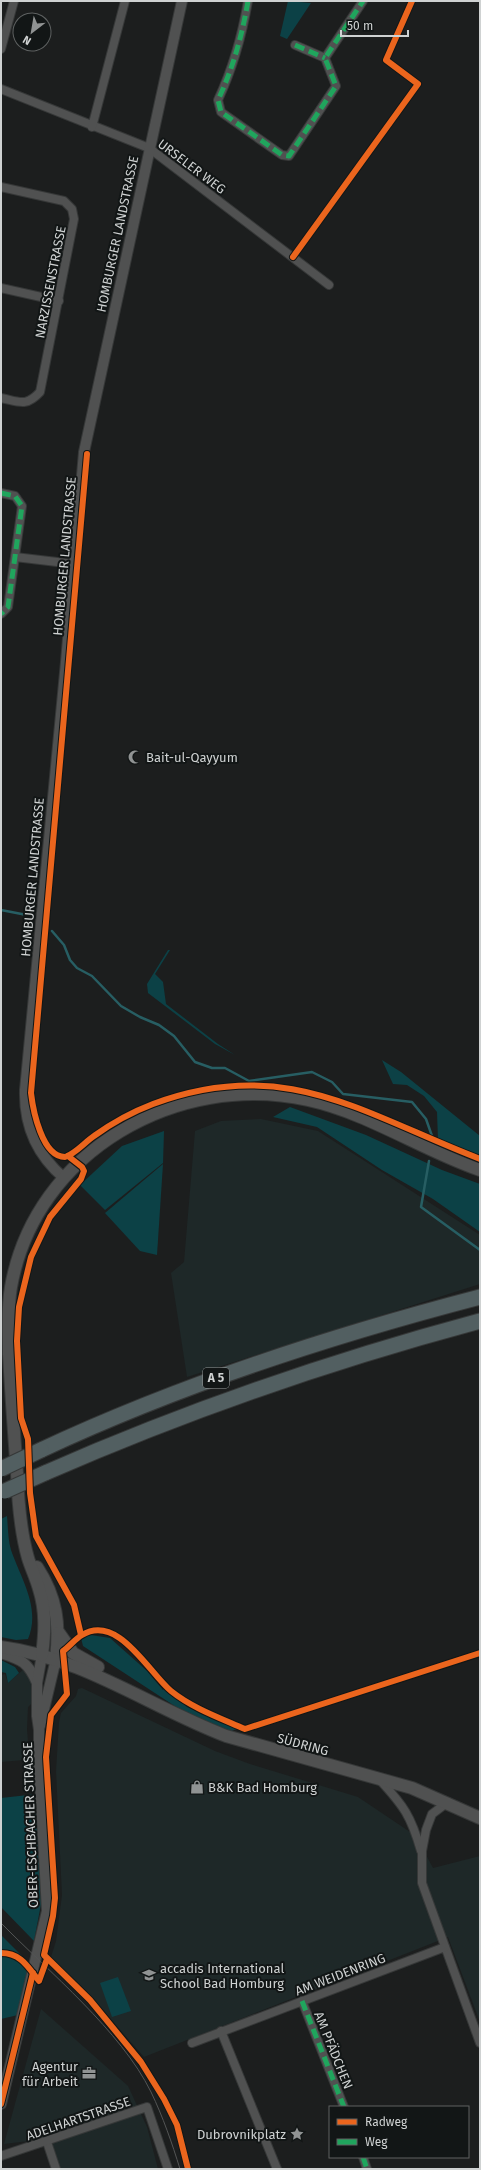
<svg xmlns="http://www.w3.org/2000/svg" width="481" height="2170" font-family="'Fira Sans',sans-serif">
<rect width="100%" height="100%" fill="#1c1e1e"/>
<g fill="#1e2828">
<path d="M261,1119l57,12 162,104v49l-293,93 -16,-104 13,-11 11,-131 26,-10z"/>
<path d="M24,1669l7,13 1,21 -4,4 -1,22 2,26 -5,5 -23,2v-87l4,-1 3,9z"/>
<path d="M82,1688l133,63 35,13 108,33 58,39 17,32 47,-12v166l-32,-85 -304,120 -51,-58 -42,-42 5,-16 6,-46 -6,-124 3,-49 2,-9 15,-17 2,-7z"/>
<path d="M41,2009l87,77 19,41 11,42h-104l-9,-30 -41,5z"/>
</g>
<g fill="#0c4146">
<path d="M288,1l23,2 -24,36 -7,-3z"/>
<path d="M168,950h2l-15,24 8,8 3,22 52,40 17,11 -20,-11 -67,-51 -1,-9z"/>
<path d="M382,1060l19,12 79,64v21l-42,-17 -1,-28 -13,-16 -17,-11 -14,-1z"/>
<path d="M290,1107l76,28 76,35 38,14v48l-47,-33 -51,-29 -65,-43 -44,-10z"/>
<path d="M164,1131l-1,32 -58,47 -25,-25 42,-39z"/>
<path d="M163,1164l-6,91 -17,-4 -35,-38z"/>
<path d="M7,1516c1,11 1,24 4,34 10,29 30,58 17,89l-12,1 -15,-3v-118z"/>
<path d="M91,1635l19,3 37,33 16,19 1,-2 23,19 50,22 -9,3 -41,-18 -104,-68 -2,-8z"/>
<path d="M1,1660l14,7 4,6 -11,10 -2,-10 -5,-1z"/>
<path d="M37,1794l4,110 -7,37 -33,-34v-109z"/>
<path d="M1,1935l29,29 -12,51 -17,4z"/>
<path d="M118,1977l13,34 -19,6 -12,-34z"/>
</g>
<g fill="none" stroke-linecap="round" stroke-linejoin="round">
<g stroke="#275e63" stroke-width="2.5">
<path d="M1,910l31,6"/>
<path d="M52,931l12,14 6,15 7,8 15,8 29,30 19,11 19,8 15,11 21,26 17,6h13l24,13 63,-9 20,10 11,12 69,8 14,17 6,17"/>
<path d="M429,1161l-8,46 59,43"/>
</g>
<g stroke="#363838" stroke-width="10">
<g id="minor">
<path d="M248,1c-6,35 -15,67 -30,99l3,12 61,43 7,1 47,-70 -11,-28 38,-57"/>
<path d="M295,45l30,13"/>
<path d="M1,49l13,-48"/>
<path d="M1,89l148,59 180,137"/>
<path d="M92,127l33,-126"/>
<path d="M1,187l63,14 8,8 2,10 -34,173c-14,15 -20,10 -39,6"/>
<path d="M1,288l58,13"/>
<path d="M1,493l14,3 7,10 -14,101 -7,7"/>
<path d="M15,557l59,7"/>
<path d="M379,1779c25,27 32,37 42,72"/>
<path d="M448,1802l-16,12 -6,16 -4,21v32l58,160"/>
<path d="M302,2001l42,106"/>
<path d="M221,2031l56,138"/>
<path d="M192,2043l253,-96"/>
<path d="M47,2142l9,27"/>
<path d="M1,2156l146,-49 21,62"/>
<path d="M363,2157l4,12"/>
</g>
</g>
<g stroke="#363838" stroke-width="12">
<g id="tertiary">
<path d="M64,1178c-27,-23 -40,-53 -39,-88l41,-428 18,-210 98,-451"/>
<path d="M1,1653c21,7 27,9 36,30"/>
<path d="M40,1726l16,-67"/>
<path d="M1,2104l46,-193 -8,-149v-32l-2,-14v-33l5,-28"/>
</g>
</g>
<g stroke="#363838" stroke-width="14">
<g id="secondary">
<path d="M37,1567c20,31 23,57 19,92"/>
<path d="M59,1633l14,20 25,14"/>
<path d="M1,1647c83,11 149,60 225,89l186,52 68,30"/>
<path d="M42,1655c3,-23 4,-44 -3,-66 -3,-11 -8,-21 -11,-31 -8,-28 -10,-57 -11,-85 -3,-40 -6,-80 -8,-119 0,-22 -2,-45 2,-67 24,-136 167,-216 297,-187 60,13 114,50 172,70"/>
</g>
</g>
<g stroke="#363838" stroke-width="17">
<g id="motorway">
<path d="M41,1450c141,-66 289,-114 439,-153"/>
<path d="M45,1473c141,-62 286,-112 435,-152"/>
</g>
</g>
<use href="#minor" stroke="#505151" stroke-width="8"/>
<use href="#tertiary" stroke="#505151" stroke-width="10"/>
<use href="#secondary" stroke="#505151" stroke-width="12"/>
<use href="#motorway" stroke="#525f61" stroke-width="15"/>
<path stroke="#535555" stroke-width="1" d="M1,1923c48,49 120,108 150,169 12,25 21,51 29,77"/>
<g stroke="#363838" stroke-width="17" stroke-linecap="butt">
<g id="motorway-bridge">
<path d="M1,1469l40,-19"/>
<path d="M5,1491l40,-18"/>
</g>
</g>
<use href="#motorway-bridge" stroke="#525f61" stroke-width="15"/>
<g stroke="#20a55d" stroke-width="5" stroke-dasharray="10 5" stroke-linecap="butt">
<path d="M248,1c-6,35 -15,67 -30,99l3,12 61,43 7,1 47,-70 -11,-28 38,-57"/>
<path d="M295,45l30,13"/>
<path d="M1,493l14,3 7,10 -14,101 -7,7"/>
<path d="M302,2001l42,106"/>
<path d="M363,2157l4,12"/>
</g>
<g stroke="#121616" stroke-width="8">
<g id="cycleway">
<path d="M293,257l125,-173 -32,-24 26,-59"/>
<path d="M87,454l-56,639c2,17 11,64 34,64 10,-3 20,-15 29,-21 18,-13 38,-24 59,-32 132,-49 208,9 327,55"/>
<path d="M68,1156l14,11 2,4 -3,8 -31,38 -19,40 -12,50 -2,34 4,77 7,21 2,54 6,43 38,69 7,30"/>
<path d="M1,1953c20,0 27,14 38,28l8,-22"/>
<path d="M1,2104l32,-131"/>
<path d="M188,2169l-11,-44 -13,-26 -23,-37 -51,-62 -46,-45 9,-39 2,-18 -9,-141 5,-42 16,-21 -4,-43c6,-4 12,-12 19,-16 36,-22 67,38 89,56 21,17 49,27 74,38l235,-76"/>
</g>
</g>
<use href="#cycleway" stroke="#eb651d" stroke-width="6"/>
</g>
<defs>
<g id="mosque-bare" transform="scale(1.08)"><path d="M3.5-4.9A6 6 0 1 0 3.5 4.9A5 5 0 1 1 3.5-4.9Z" fill="#909393" stroke="#121616" stroke-width="2.5" paint-order="stroke"/></g>
<g id="shop-bare" transform="scale(1.08)"><path d="M-5-2.5h2.3a2.7 3.5 0 0 1 5.4 0H5L5.5 6h-11ZM-1.5-2.5h3a1.5 2.3 0 0 0-3 0Z" fill="#909393" stroke="#121616" stroke-width="2.5" paint-order="stroke"/></g>
<g id="school-bare" transform="scale(1.08)"><path d="M0-5L7-2L0 1L-7-2ZM-4 1L0 2.5L4 1V4Q0 6-4 4Z" fill="#909393" stroke="#121616" stroke-width="2.5" paint-order="stroke"/></g>
<g id="office-bare" transform="scale(1.08)"><path d="M-6-3h4V-5.5h4V-3h4V5H-6ZM-1-4.5V-3h2v-1.5ZM-6 0V1H6V0Z" fill="#909393" stroke="#121616" stroke-width="2.5" paint-order="stroke"/></g>
<g id="sight-bare" transform="scale(1.08)"><path d="M0-6L1.8-2.2L6-1.7L2.9 1.2L3.7 5.4L0 3.3L-3.7 5.4L-2.9 1.2L-6-1.7L-1.8-2.2Z" fill="#909393" stroke="#121616" stroke-width="2.5" paint-order="stroke"/></g>
</defs>
<g fill-rule="evenodd">
<use href="#mosque-bare" x="135" y="757"/>
<use href="#shop-bare" x="197" y="1787"/>
<use href="#school-bare" x="149" y="1975"/>
<use href="#office-bare" x="89" y="2073"/>
<use href="#sight-bare" x="297" y="2134"/>
</g>
<g text-anchor="middle" stroke-width="4" stroke-linejoin="round" paint-order="stroke">
<rect fill="#121616" stroke="#969a9a" stroke-width="1" x="203" y="1368" width="26" height="20" rx="3"/>
<g font-size="12" font-weight="bold" fill="#cfd2d2">
<text x="216" y="1382">A 5</text>
</g>
<g font-size="13" fill="#cfd2d2" stroke="#121616">
<text transform="translate(192 166) rotate(37)" y="5">URSELER WEG</text>
<text transform="translate(117 234) rotate(-78)" y="5">HOMBURGER LANDSTRASSE</text>
<text transform="translate(50 282) rotate(-79)" y="5">NARZISSENSTRASSE</text>
<text transform="translate(64 556) rotate(-85)" y="5">HOMBURGER LANDSTRASSE</text>
<text transform="translate(32 877) rotate(-85)" y="5">HOMBURGER LANDSTRASSE</text>
<text transform="translate(303 1744) rotate(15)" y="5">SÜDRING</text>
<text transform="translate(30 1825) rotate(-92)" y="5">OBER-ESCHBACHER STRASSE</text>
<text transform="translate(340 1974) rotate(-21)" y="5">AM WEIDENRING</text>
<text transform="translate(334 2050) rotate(68)" y="5">AM PFÄDCHEN</text>
<text transform="translate(78 2118) rotate(-19)" y="5">ADELHARTSTRASSE</text>
</g>
<g font-size="13" fill="#cfd2d2" stroke="#121616" text-anchor="start">
<text x="146" y="762">Bait-ul-Qayyum</text>
<text x="208" y="1792">B&amp;K Bad Homburg</text>
<text x="160" y="1973">accadis International<tspan x="160" dy="15">School Bad Homburg</tspan></text>
<text x="78" y="2071" text-anchor="end">Agentur<tspan x="78" dy="15">für Arbeit</tspan></text>
<text x="286" y="2139" text-anchor="end">Dubrovnikplatz</text>
</g>
</g>
<rect width="481" height="2170" fill="none" stroke="#cfd2d2" stroke-width="4"/>
<rect x="329" y="2106" width="140" height="52" fill="#121616" stroke="#5e6161"/>
<rect x="337" y="2119" width="20" height="6" fill="#eb651d" stroke="#5e6161"/>
<text x="365" y="2126" font-size="12" fill="#cfd2d2">Radweg</text>
<rect x="337" y="2139" width="20" height="6" fill="#20a55d" stroke="#5e6161"/>
<text x="365" y="2146" font-size="12" fill="#cfd2d2">Weg</text>
<g transform="translate(32 32) rotate(211)"><circle r="19" fill="#121616" stroke="#5e6161"/>
<path d="M0-3L7 15L0 10L-7 15Z" fill="#909393"/>
<text y="-6" font-size="11" font-weight="bold" text-anchor="middle" fill="#cfd2d2">N</text>
</g>
<path d="M341 30v6h67v-6" fill="none" stroke="#cfd2d2" stroke-width="2"/>
<text x="347" y="30" font-size="12" fill="#cfd2d2" stroke="#121616" stroke-width="3" paint-order="stroke">50 m</text>
</svg>
